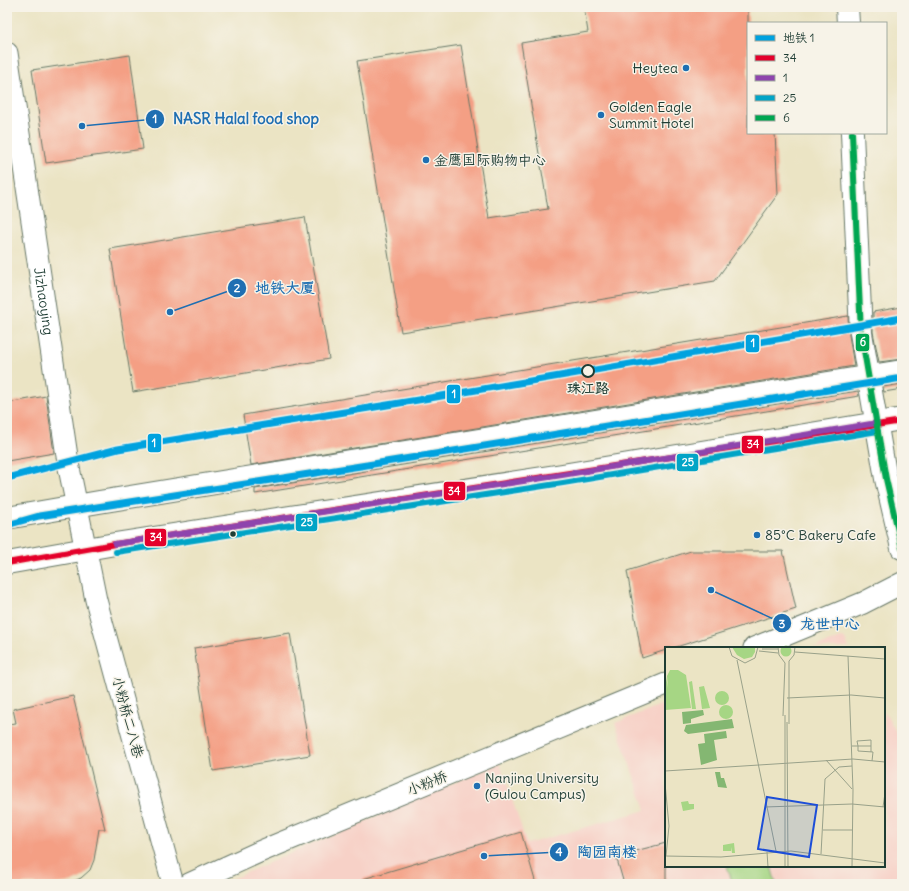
<svg xmlns="http://www.w3.org/2000/svg" width="909" height="891" font-family="Delius,'LXGW WenKai TC',sans-serif">
<rect width="100%" height="100%" fill="#f7f3e8"/>
<filter id="ink" filterUnits="userSpaceOnUse"><feTurbulence type="fractalNoise" baseFrequency=".025" numOctaves="2"/><feDisplacementMap in="SourceGraphic" scale="8" xChannelSelector="R" yChannelSelector="G"/><feConvolveMatrix kernelMatrix="1 2 1 2 8 2 1 2 1" color-interpolation-filters="sRGB"/></filter>
<filter id="wash" filterUnits="userSpaceOnUse"><feTurbulence type="fractalNoise" baseFrequency=".012" numOctaves="4" result="noise"/><feDisplacementMap in="SourceGraphic" scale="16" xChannelSelector="R" yChannelSelector="G"/><feGaussianBlur stdDeviation="0.9" result="paint"/><feColorMatrix in="noise" values="0 0 0 0 0 0 0 0 0 0 0 0 0 0 0 0 0 1.4 0 .05"/><feComposite in="paint" operator="in"/></filter>
<g filter="url(#wash)">
<rect width="100%" height="100%" fill="#ebe4c4"/>
<g fill="#f7d1c7">
<path d="M844,637l5,11h-35z"/>
<path d="M666,703v163h218v-156l18,33v141h-682l280,-121 27,81 119,-34 -31,-87z"/>
</g>
<path fill="#a6d684" stroke="#628a5c" d="M727,866h44l5,18h-43z"/>
<g id="blocks">
<g fill="#f49f84">
<path d="M584,7h164v126h27l3,61 -63,87 -314,51 -44,-271 104,-16 28,173 59,-9 -27,-166 67,-11z"/>
<path d="M130,55l13,94 -97,14 -14,-93z"/>
<path d="M305,217l24,142 -196,33 -23,-143z"/>
<path d="M902,307v52l-23,3 -6,-30v-20z"/>
<path d="M848,316l1,19 5,31 -603,99 -8,-50z"/>
<path d="M902,384v5l-18,3 -1,-5z"/>
<path d="M858,391l1,5 -604,98v-5z"/>
<path d="M46,396l8,57 -47,8v-58z"/>
<path d="M691,551h92l13,58 -123,39h-7v2l-24,8 -15,-87z"/>
<path d="M290,633l20,122 -97,16 -19,-123z"/>
<path d="M73,696l32,133h-6l-5,31 -4,10 -9,8 -9,4 -15,2h-50v-160l9,-1 -3,-14z"/>
<path d="M521,832l15,52h-172l-1,-5z"/>
<path d="M666,843v41h-42l-8,-28z"/>
</g>
</g>
</g>
<g filter="url(#ink)">
<use href="#blocks" fill-opacity="0" stroke="#676" stroke-width="1"/>
<g fill="none" stroke-linecap="round" stroke-linejoin="round">
<g stroke="#676" stroke-width="23">
<g id="minor">
<path id="s1" d="M7,53l61,410 28,137 77,284"/>
<path d="M754,648l109,-45 39,-20"/>
<path d="M189,884l70,-32 407,-168"/>
</g>
</g>
<g stroke="#676" stroke-width="24">
<g id="secondary">
<path d="M847,7l1,16"/>
<path d="M852,133l9,200 25,146 16,69"/>
</g>
</g>
<g stroke="#676" stroke-width="24">
<g id="primary">
<path d="M7,518l92,-16 803,-131"/>
<path d="M7,563l108,-19 447,-69 340,-56"/>
</g>
</g>
<use href="#minor" stroke="#fff" stroke-width="21"/>
<use href="#secondary" stroke="#fff" stroke-width="22"/>
<use href="#primary" stroke="#fff" stroke-width="22"/>
<g stroke="#f7f3e8" stroke-width="9">
<path id="bus-1" d="M7,563l108,-19 787,-123"/>
</g>
<g stroke="#f7f3e8" stroke-width="9">
<path id="bus-2" d="M115,544l447,-69 315,-52"/>
</g>
<g stroke="#f7f3e8" stroke-width="9">
<path id="bus-3" d="M116,552l447,-69 315,-52"/>
</g>
<g stroke="#f7f3e8" stroke-width="9">
<path id="bus-4" d="M852,133l9,200 25,146 16,69"/>
</g>
<use href="#bus-1" stroke="#e4002b" stroke-width="6"/>
<use href="#bus-2" stroke="#8e44ad" stroke-width="6"/>
<use href="#bus-3" stroke="#02a4c6" stroke-width="6"/>
<use href="#bus-4" stroke="#00a651" stroke-width="6"/>
<g stroke="#f7f3e8" stroke-width="10">
<g id="metro-1">
<path d="M7,478l111,-29 300,-49 484,-82"/>
<path d="M7,525l32,-9 328,-51 535,-87"/>
</g>
</g>
<use href="#metro-1" stroke="#00a2df" stroke-width="7"/>
</g>
</g>
<g fill="#1f6fb2" stroke="#f7f3e8" stroke-width="1.5">
<circle cx="686" cy="68" r="4"/>
<circle cx="601" cy="115" r="4"/>
<circle cx="426" cy="160" r="4"/>
<circle cx="757" cy="535" r="4"/>
<circle cx="477" cy="786" r="4"/>
</g>
<circle fill="#f7f3e8" stroke="#1f3d34" stroke-width="2" cx="588" cy="371" r="6"/>
<circle fill="#1f3d34" stroke="#f7f3e8" stroke-width="1.5" cx="233" cy="534" r="3.5"/>
<g text-anchor="middle" stroke-width="3" stroke-linejoin="round" paint-order="stroke">
<g font-size="14" fill="#1f3d34" stroke="#f7f3e8" text-anchor="start">
<text x="678" y="73" text-anchor="end">Heytea</text>
<text x="609" y="112">Golden Eagle<tspan x="609" dy="16">Summit Hotel</tspan></text>
<text x="434" y="165">金鹰国际购物中心</text>
<text x="765" y="540">85°C Bakery Cafe</text>
<text x="485" y="783">Nanjing University<tspan x="485" dy="16">(Gulou Campus)</tspan></text>
</g>
<g font-size="14" fill="#1f3d34" stroke="#f7f3e8">
<text dy="5" stroke="none"><textPath href="#s1" startOffset="251">Jizhaoying</textPath></text>
<text transform="translate(128 717) rotate(75)" y="5">小粉桥二八巷</text>
<text transform="translate(427 783) rotate(-22)" y="5">小粉桥</text>
</g>
<g font-size="14" font-weight="bold" fill="#1f3d34" stroke="#f7f3e8">
<text x="588" y="393">珠江路</text>
</g>
</g>
<g transform="translate(665 647)">
<rect width="220" height="220" fill="#ebe4c4"/>
<path d="M115.5 4a5.5 5.5 0 1 1 11 0a5.5 5.5 0 1 1-11 0ZM67,0h23v5l-3,5 -8,2 -7,-4zM5,23h8l8,5 5,33 -26,2v-39l3,17 -1,-12zM27,34l4,28h-4l-3,-27zM39,39l6,22 -8,1 -3,-22zM50 51a7 7 0 1 1 14 0a7 7 0 1 1-14 0ZM54 65a7 7 0 1 1 14 0a7 7 0 1 1-14 0ZM23,154l1,3h5v5l-11,2 -2,-9zM69,196l1,10h-3l-1,-6v4h-8v-6z" fill="#a6d684"/>
<path d="M38,63l1,5 -13,4v4l-8,1 -1,-12zM67,72l2,9 -46,6 -4,-3 2,-6zM61,84l1,7 -13,2 3,20 -16,5 -3,-21 7,-1 -1,-9zM50,125h5l1,6h3l3,10 -9,-1z" fill="#84b772"/>
<path fill="none" stroke="#99a18a" stroke-width="1" d="M64,0l3,9 13,7 10,-5 3,-11M113,0l1,8 6,8 -2,53M97,2h16M94,4l19,2M130,5l90,7M183,9l5,134 -1,77M72,13l39,191M124,14v63M124,14l5,-6 1,-8M122,51l64,-3 34,3M120,68v152M122,75l1,145M187,99h6v5l15,1 -1,9M206,99v-6l-14,1 1,5h13v6M161,113l26,29M0,124l188,-12 32,3M0,136l4,43 -3,30M100,160l87,-3 33,3M218,160l2,-14M158,183h29M102,205l1,15M156,207l4,-75 14,-12 13,-1M0,209l56,1 70,-6 94,12"/>
<path fill="#1d4ed8" fill-opacity="0.15" stroke="#1d4ed8" stroke-width="2" d="M102,150l50,8 -8,52 -51,-8z"/>
<rect width="220" height="220" fill="none" stroke="#1f3d34" stroke-width="2"/>
</g>
<path fill="none" stroke="#1f6fb2" stroke-width="1.5" d="M82 126L155 119M170 312L237 288M711 590L782 623M484 856L559 852"/>
<g fill="#1f6fb2" stroke="#f7f3e8" stroke-width="1.5">
<circle cx="82" cy="126" r="4"/>
<circle cx="170" cy="312" r="4"/>
<circle cx="711" cy="590" r="4"/>
<circle cx="484" cy="856" r="4"/>
<circle cx="155" cy="119" r="10"/>
<circle cx="237" cy="288" r="10"/>
<circle cx="782" cy="623" r="10"/>
<circle cx="559" cy="852" r="10"/>
</g>
<g font-size="12" text-anchor="middle" font-weight="bold" fill="#fff">
<text x="155" y="123">1</text>
<text x="237" y="292">2</text>
<text x="782" y="628">3</text>
<text x="559" y="856">4</text>
</g>
<g font-size="15" text-anchor="middle" font-weight="bold" fill="#1f6fb2" stroke="#f7f3e8" stroke-width="3" stroke-linejoin="round" paint-order="stroke">
<text x="246" y="124">NASR Halal food shop</text>
<text x="285" y="293">地铁大厦</text>
<text x="830" y="629">龙世中心</text>
<text x="607" y="857">陶园南楼</text>
</g>
<g stroke="#f7f3e8" stroke-width="1.5">
<rect x="855" y="333" width="15" height="19" rx="4" fill="#00a651"/>
<rect x="745" y="334" width="15" height="19" rx="4" fill="#00a2df"/>
<rect x="446" y="384" width="15" height="20" rx="4" fill="#00a2df"/>
<rect x="147" y="433" width="15" height="20" rx="4" fill="#00a2df"/>
<rect x="741" y="435" width="23" height="19" rx="4" fill="#e4002b"/>
<rect x="676" y="453" width="23" height="19" rx="4" fill="#02a4c6"/>
<rect x="443" y="481" width="23" height="20" rx="4" fill="#e4002b"/>
<rect x="295" y="513" width="23" height="19" rx="4" fill="#02a4c6"/>
<rect x="144" y="528" width="23" height="19" rx="4" fill="#e4002b"/>
</g>
<g font-size="11" text-anchor="middle" font-weight="bold" fill="#fff">
<text x="863" y="346">6</text>
<text x="753" y="347">1</text>
<text x="454" y="398">1</text>
<text x="154" y="447">1</text>
<text x="753" y="448">34</text>
<text x="688" y="466">25</text>
<text x="454" y="495">34</text>
<text x="307" y="526">25</text>
<text x="156" y="541">34</text>
</g>
<rect width="909" height="891" fill="none" stroke="#f7f3e8" stroke-width="24"/>
<rect x="747" y="22" width="140" height="112" fill="#f7f3e8" stroke="#a1aaa0"/>
<rect x="755" y="35" width="20" height="6" fill="#00a2df" stroke="#a1aaa0"/>
<text x="783" y="42" font-size="12" fill="#1f3d34">地铁 1</text>
<rect x="755" y="55" width="20" height="6" fill="#e4002b" stroke="#a1aaa0"/>
<text x="783" y="62" font-size="12" fill="#1f3d34">34</text>
<rect x="755" y="75" width="20" height="6" fill="#8e44ad" stroke="#a1aaa0"/>
<text x="783" y="82" font-size="12" fill="#1f3d34">1</text>
<rect x="755" y="95" width="20" height="6" fill="#02a4c6" stroke="#a1aaa0"/>
<text x="783" y="102" font-size="12" fill="#1f3d34">25</text>
<rect x="755" y="115" width="20" height="6" fill="#00a651" stroke="#a1aaa0"/>
<text x="783" y="122" font-size="12" fill="#1f3d34">6</text>
</svg>
